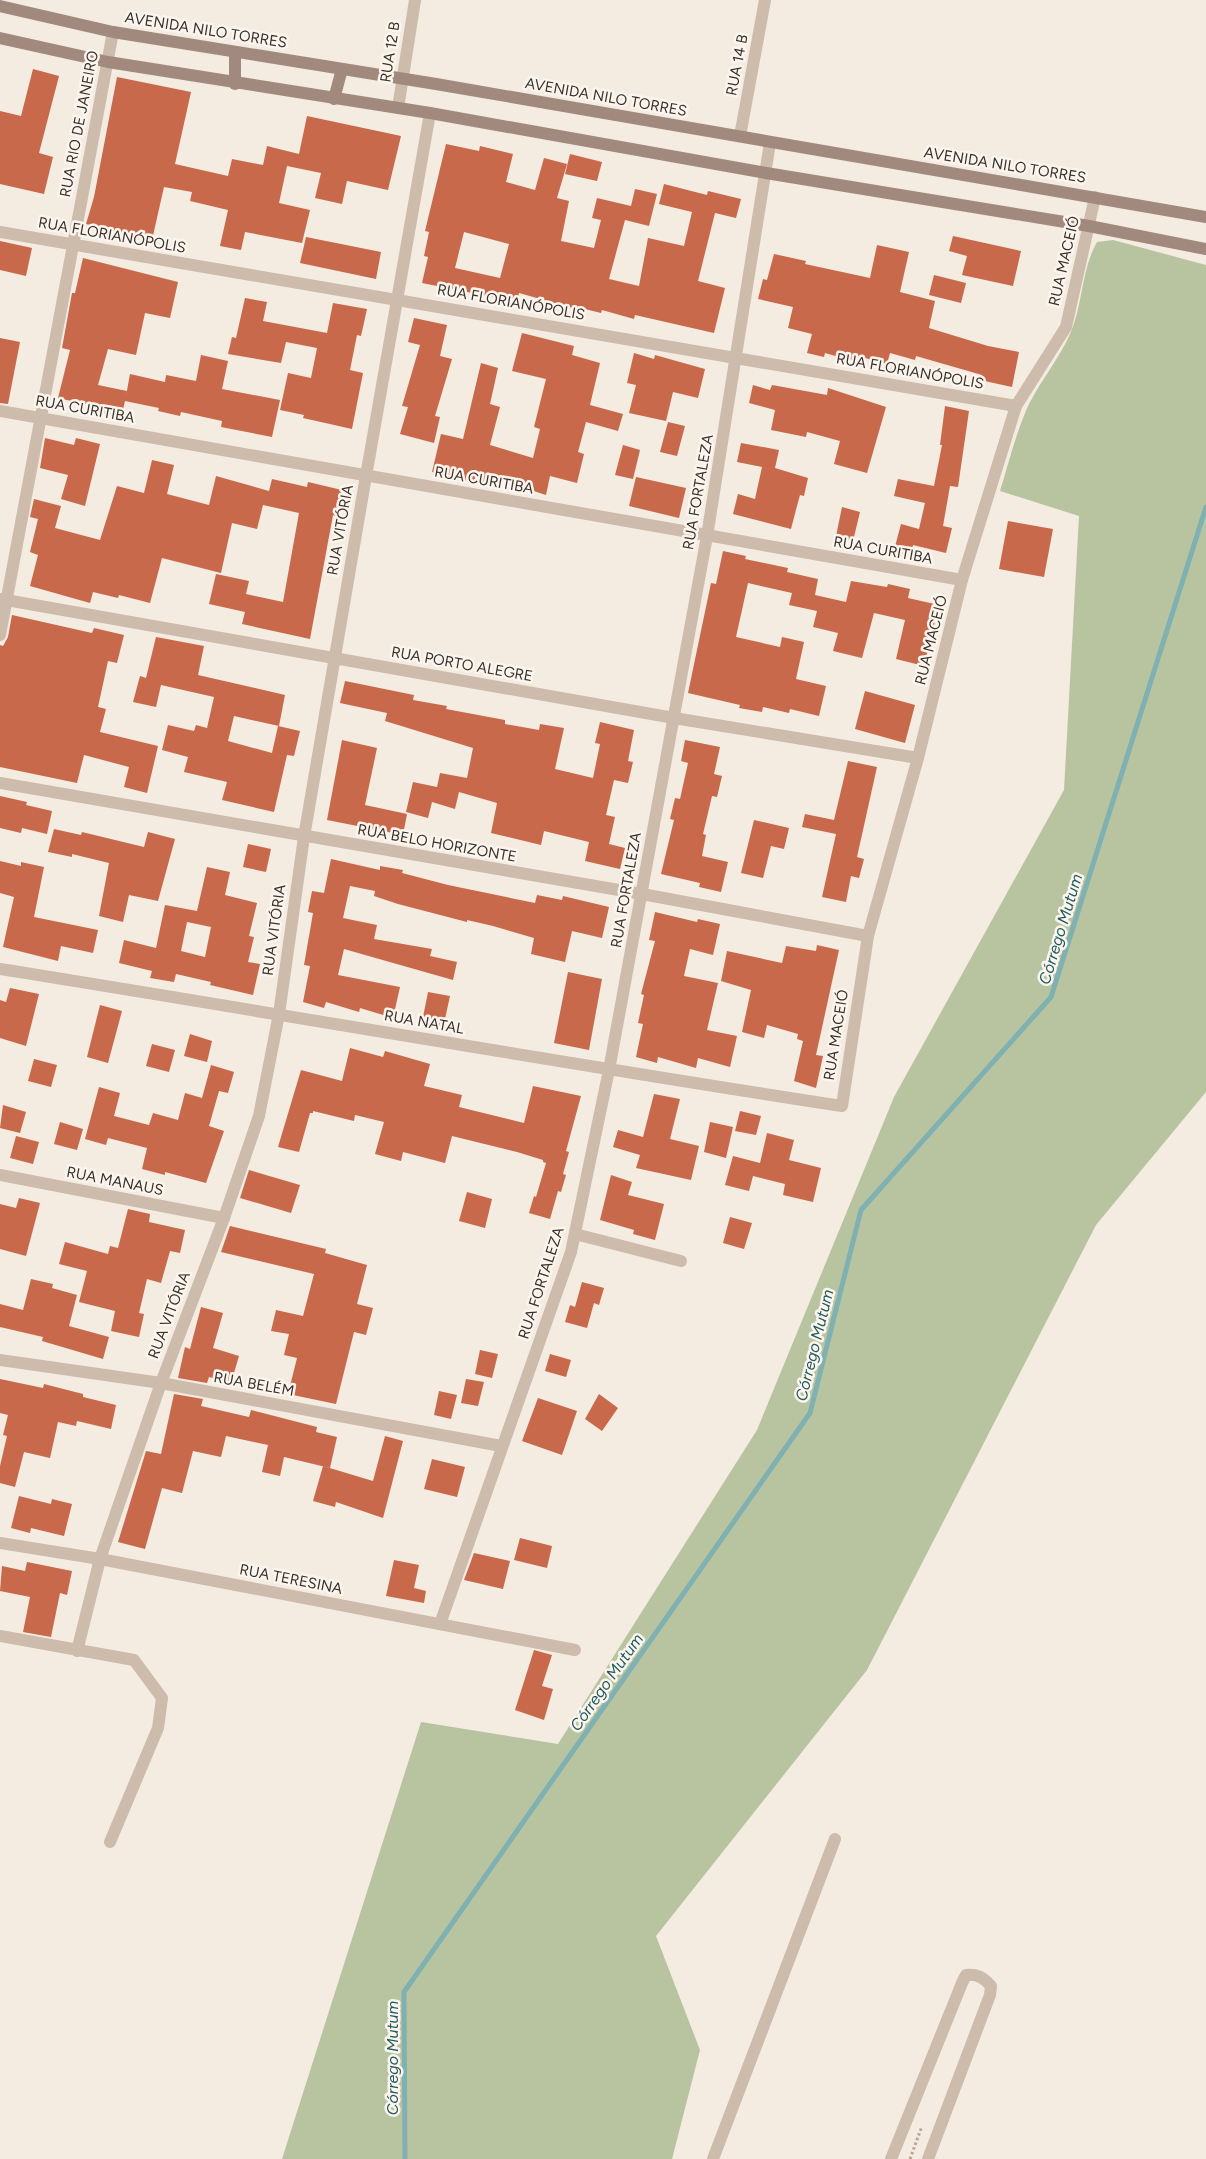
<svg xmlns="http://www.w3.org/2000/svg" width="1206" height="2159" font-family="Figtree,sans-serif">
<rect width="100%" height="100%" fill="#f4ebe1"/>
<path fill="#b8c4a0" d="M1113,240l93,25v827l-110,133 -229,445 -211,266 44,114 -28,109h-390l139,-437 137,22 199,-314 137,-333 170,-307 15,-274 -79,-25c9,-29 16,-59 29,-87 12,-24 30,-45 41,-70 13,-29 11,-64 27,-92z"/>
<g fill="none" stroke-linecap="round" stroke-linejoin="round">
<path stroke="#7fb0b2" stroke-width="5" d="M405,2159l-1,-167 406,-579 51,-203 190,-213 155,-490"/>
</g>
<g fill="#c8694b" fill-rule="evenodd">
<path d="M33,69l26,7 -20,77 14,4 -9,37 -44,-10v-73l21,5z"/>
<path d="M117,77l74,15 -16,72 53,12 4,-17 31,6 4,-19 32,8 8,-38 94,20 -13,54 -41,-9 -5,23 -27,-6 6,-25 -34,-7 -8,37 31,7 -8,33 -57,-11 -4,18 -21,-4 8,-36 -38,-9 2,-9 -28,-5 -12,53 -66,-16 8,-27z"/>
<path d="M446,144l33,7 1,-5 33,8 -7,28 29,8 9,-32 23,6 -10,34 12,3 -8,40 33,7 7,-28 -9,-2 5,-20 34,8 4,-17 22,5 -8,32 -24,-6 -16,59 30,7 9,-48 36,8 8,-34 -33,-8 5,-20 43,11 1,-4 33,8 -5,19 -21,-5 -17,68 27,7 -11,45 -79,-18 -1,4 -32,-9 -1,3 -24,-6 -1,2 -57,-16 -2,9 -95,-19 6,-26 -4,-1 5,-24 -4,-1zM464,232l45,12 -9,34 -45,-10z"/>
<path d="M570,154l32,8 -5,19 -32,-7z"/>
<path d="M953,236l68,15 -8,35 -51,-11 5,-19 -18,-5z"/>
<path d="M306,237l75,15 -5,27 -76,-16z"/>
<path d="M0,241l32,7 -6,28 -26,-6z"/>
<path d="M877,245l32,7 -9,40 35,9 -6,27 59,18 31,6 -7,35 -32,-7 2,-5 -66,-19 -1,4 -25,-7 -3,11 -33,-9 -1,6 -28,-8 -1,4 -17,-4 5,-19 -24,-6 5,-21 -35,-8 5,-20 4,1 7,-26 32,7 -1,3 65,14z"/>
<path d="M83,258l95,24 -8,36 -25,-5 -9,42 -28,-6 -10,36 29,6 -1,5 4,-22 35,8 1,-7 30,6 5,-26 27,6 -6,28 58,11 -8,37 -51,-10 1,-6 -41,-9 -1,4 -22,-5 1,-3 -34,-7 -4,17 -33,-7 1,-6 -31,-7 12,-48 -8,-2 10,-55h3z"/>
<path d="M934,275l32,8 -5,20 -32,-8z"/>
<path d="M245,298l22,4 -4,19 64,12 6,-30 34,6 -6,27 -4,-1 -7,35 13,3 -11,56 -49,-11 1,-3 -24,-5 8,-37 23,5 6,-30 -31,-6 -5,21 -53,-9 4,-17 4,1z"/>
<path d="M414,318l33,7 -7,31 12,3 -17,57 5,1 -6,26 -34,-9 8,-27 -6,-1 18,-61 -12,-3z"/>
<path d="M522,333l52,13 -2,9 28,8 -10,42 33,9 -5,17 -32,-9 -8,30 6,2 -7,29 -27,-7 -4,19 -59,-19 -2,9 -53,-13 9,-38 22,5 18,-76 17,5 -8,36 10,3 -10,38 43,13 7,-29 -6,-2 12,-48 -34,-8z"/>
<path d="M0,338l20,4 -12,62 -8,-1z"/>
<path d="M634,353l20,6 1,-4 50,14 -7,29 -25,-6 -7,29 -37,-8 7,-28 -9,-2z"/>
<path d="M753,385l17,5 2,-5 55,10 1,-7 58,19 -19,66 -33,-9 6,-23 -33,-9 -1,5 -35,-7 4,-20 -26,-7z"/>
<path d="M945,406l24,5 -11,76 -8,-1 -7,40 9,2 -6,25 -33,-8 -3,13 -17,-4 8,-30 18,5 6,-26 -31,-7 4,-17 36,7 8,-41h-2z"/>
<path d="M668,422l17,4 -8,30 -17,-4z"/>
<path d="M45,438l29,7 2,-7 24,6 -15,62 -24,-7 7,-24 -28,-7z"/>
<path d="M741,443l38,7 -4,18 33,10 -4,18 -4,-1 -3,11 -6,23 -58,-15 5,-20 17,5 7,-32 -25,-5z"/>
<path d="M623,445l17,5 -7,29 -18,-4z"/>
<path d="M152,460l22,5 -7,29 42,11 7,-29 53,15 3,-12 35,8 1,-5 34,8 -6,26 -3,-1 -23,124 -68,-15 3,-12 -36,-8 7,-30 33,7 -3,13 37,8 16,-89 -36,-8 -6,24 -25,-6 -11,50 -59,-15 -12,45 -31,-8 -1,3 -25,-6 -3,11 -60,-17 8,-31 -8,-3 8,-33 -8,-2 4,-18 27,7 -6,22 45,12 17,-54 27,7z"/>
<path d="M636,477l50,11 -7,30 -50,-12z"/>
<path d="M842,507l18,5 -7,29 -17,-5z"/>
<path d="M1008,521l45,8 -9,48 -45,-8z"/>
<path d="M723,551l23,5 -1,3 43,9 -1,4 31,7 -3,16 31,7 5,-21 36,6 1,-3 22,5 -2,9 31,7 -15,61 -28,-7 9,-39 -31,-7 -12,45 -29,-7 5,-18 -25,-6 4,-16 -28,-6 3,-12 -44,-10 -12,54 44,10 2,-10 22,5 -8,37 30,7 -7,30 -29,-7 -1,4 -26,-6 -1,5 -23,-4 1,-3 -52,-12 23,-110 5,1z"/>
<path d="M12,615l80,18 2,-5 30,7 -7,28 -9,-2 -10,46 8,2 -6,23 58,14 -11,47 -23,-6 5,-20 -45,-12 -7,28 -77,-16v-122l3,1 5,-9z"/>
<path d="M156,637l48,9 -6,29 87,20 -6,31 -45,-10 -6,25 44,12 6,-27 22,5 -6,25 -7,-1 -13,57 -52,-12 5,-18 -43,-10 4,-15 -26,-7 6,-25 26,6 2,-6 11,3 7,-31 -53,-12 -5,22 -23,-5 7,-26 6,2z"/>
<path d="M345,681l69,14 -1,5 34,6 -1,3 59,11v4l34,6 1,-6 24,4 -9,41 38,9 7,-34 -5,-1 5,-21 34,8 -6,31 5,1 -5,21 -14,-3 -8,35 9,2 -6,27 16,4 -5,21 -35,-8 4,-19 -45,-11 -3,14 -50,-12 6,-30 -38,-11 -4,17 -23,-7 -4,16 -22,-6 7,-30 24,5 3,-14 27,5 6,-30 -88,-27 2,-8 -47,-10z"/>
<path d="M865,691l50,14 -10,38 -50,-14z"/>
<path d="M342,740l35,8 -12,57 42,9 -4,21 -76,-15z"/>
<path d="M685,740l35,7 -6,27 8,2 -5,21 -5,-1 -9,38 3,1 -4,21 26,6 -7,30 -22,-5 1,-4 -39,-9 13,-54 -4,-1 5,-21 5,1 8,-36 -7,-2z"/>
<path d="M848,761l29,6 -20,90 7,2 -5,19 -8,-2 -5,26 -24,-5 14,-63 -34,-7 3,-13 29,6z"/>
<path d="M0,796l27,6 -1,3 26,6 -5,23 -25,-6 -1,5 -21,-5z"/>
<path d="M754,820l35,8 -5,21 -13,-3 -8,32 -22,-5z"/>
<path d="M54,829l27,6 1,-3 62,15 4,-15 27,7 -17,62 -29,-6 -6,27 -24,-6 10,-53 -37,-9v3l-24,-5z"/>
<path d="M248,844l23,5 -5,23 -23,-5z"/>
<path d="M331,859l49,11v-4l23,4 -1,3 46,12 87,18 2,-8 25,5 1,-4 46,11 -7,31 -30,-7 -7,31 -34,-8 3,-16 -41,-12 -26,-6v2l-69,-18 -24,-8 1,-5 -25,-5 -7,32 34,7 -3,14 58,10 -2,7 27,6 -4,18 -109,-31 -6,26 62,12 -7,31 -33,-10 -1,4 -33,-10 -2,6 -21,-6 7,-36 -6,-1 9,-52 -5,-1 4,-21 12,2z"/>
<path d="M0,861l21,5v-4l23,5 -10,50 64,13 -5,23 -32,-7 -3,15 -55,-14 11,-50 -14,-4z"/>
<path d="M207,867l23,5 -5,23 32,8 -8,33 5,1 -6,25 12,2 -7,31 -43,-10 1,-3 -35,-8 -2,8 -24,-4 2,-7 -33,-8 5,-23 32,8 9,-43 32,6zM187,922l24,5 -6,30 -24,-6z"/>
<path d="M655,912l42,10 1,-3 22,5 -7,31 -23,-6 -6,27 34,7 -11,47 30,6 -7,31 -32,-9 -2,10 -38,-11 -1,6 -21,-6 7,-33 -5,-1 6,-28 -3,-1 14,-53 -6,-1z"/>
<path d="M817,945l22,5 -23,105 7,1 -7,32 -22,-7 9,-40 -6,-2 1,-5 -31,-9 -3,13 -22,-6 9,-42 -30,-9 6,-30 55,12 4,-17 30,5z"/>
<path d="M568,972l34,7 -13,71 -35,-7z"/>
<path d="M10,988l29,6 -13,52 -26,-8v-38l6,2z"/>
<path d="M428,992l22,4 -7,32 -21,-6z"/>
<path d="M100,1005l22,6 -14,52 -21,-6z"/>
<path d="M190,1034l22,7 -5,21 -23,-6z"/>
<path d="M152,1044l23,6 -6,22 -23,-6z"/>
<path d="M350,1048l33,9 2,-6 45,13 -6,22 38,9 -3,12 65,16 9,-37 48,10 -15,55 3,1 -6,22 3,1 -5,17 -3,-1 -8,28 -21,-6 5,-17 2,1 10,-34 -3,-1v-2l-26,-8 -65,-16 -7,27 -42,-11 -2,9 -26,-7 9,-32 -29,-7 -1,6 -41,-10v2h-3l-11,39 -21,-5 23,-77 41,11z"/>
<path d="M34,1059l23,6 -6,22 -23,-6z"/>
<path d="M211,1065l23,7 -6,21 -9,-2 -10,35 15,5 -18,52 -41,-11v3l-23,-6 5,-21 -39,-10 -2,7 -21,-6 14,-52 21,6 -6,23 35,9 4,-12 25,7 7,-27 17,5z"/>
<path d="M654,1094l26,5 -10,40 29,7 -8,34 -55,-12 4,-13 -27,-8 5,-17 25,7z"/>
<path d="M3,1105l23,7 -6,21 -20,-5z"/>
<path d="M740,1111l21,5 -5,19 -21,-4z"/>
<path d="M60,1122l23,7 -6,21 -23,-6z"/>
<path d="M710,1122l23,5 -7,31 -22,-6z"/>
<path d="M767,1133l27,7 -5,20 32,8 -8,34 -30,-7 2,-11 -32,-8 -4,15 -24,-6 8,-29 27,7z"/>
<path d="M16,1136l23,6 -6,22 -23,-6z"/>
<path d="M249,1170l51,15 -9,28 -51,-15z"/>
<path d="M611,1175l21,7 -4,13 36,9 -9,36 -22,-6 1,-4 -34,-10z"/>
<path d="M467,1192l25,7 -7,29 -26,-7z"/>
<path d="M19,1198l21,5 -14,53 -26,-7v-45l16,4z"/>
<path d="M128,1209l22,5 -1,8 36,8 -5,23 -10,-2 -9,32 -14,-4 -8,34 5,1 -5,23 -28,-6 4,-20 -36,-9 8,-31 -28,-7 6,-22 43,12 2,-8 8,2z"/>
<path d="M730,1217l22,6 -8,26 -21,-6z"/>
<path d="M230,1226l96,23 -1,4 42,12 -10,39 16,4 -7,27 -12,-3 -18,72 -48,-10 9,-36 -13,-3 5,-21 -18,-3 5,-21 27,6 11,-42 -93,-22z"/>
<path d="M31,1279l22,5 -1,4 25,7 -8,31 40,11 -6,22 -61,-18 1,-4 -43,-10v-23l23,6z"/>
<path d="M582,1282l22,6 -5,17 -5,-2 -7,25 -22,-6 5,-17 5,2z"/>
<path d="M201,1307l22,6 -10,35 26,8 -8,27 -22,-6 -2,6 -29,-5 7,-31 5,2z"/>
<path d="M480,1350l18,4 -6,24 -17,-4z"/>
<path d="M550,1354l21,6 -5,17 -21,-6z"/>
<path d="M0,1379l43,9 1,-4 39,10v3l33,8 -5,24 -34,-8 -1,5 -18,-4 -8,36 -26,-6 -9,35 -15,-4v-17l7,-30 -4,-1 5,-20 -8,-2z"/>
<path d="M466,1379l18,3 -6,24 -17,-3z"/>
<path d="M439,1391l18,4 -6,24 -17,-4z"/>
<path d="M174,1394l29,5 -2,7 48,11 2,-7 66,17 -1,5 21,5 -7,31 -46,-11 -4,19 -18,-4 6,-27 -42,-9 -5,21 -28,-6 -11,42 -20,-5 -17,61 -27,-7 28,-91 15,3z"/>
<path d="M599,1394l19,14 -16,23 -17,-12z"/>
<path d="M538,1398l39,13 -15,44 -40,-14z"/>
<path d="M385,1436l18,5 -20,77 -47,-16 -1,5 -22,-6 10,-35 50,15z"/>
<path d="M432,1459l33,8 -8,30 -33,-8z"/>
<path d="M19,1496l32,8 1,-5 20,5 -8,32 -33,-8 -1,5 -19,-5z"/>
<path d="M520,1538l32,8 -5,22 -33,-8z"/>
<path d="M474,1553l36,8 -7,28 -39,-9z"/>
<path d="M394,1560l25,5 -5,23 12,3 -2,12 -38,-7z"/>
<path d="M27,1562l45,9 -5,24 -7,-2 -9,44 -28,-5 7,-35 -30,-6 2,-25 23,5z"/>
<path d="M534,1650l18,5 -10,31 11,3 -9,31 -29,-10z"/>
</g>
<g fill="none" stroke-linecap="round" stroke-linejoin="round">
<path stroke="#b9a596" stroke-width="3" stroke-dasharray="2.5 2.5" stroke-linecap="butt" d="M910,2159l12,-33"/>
<g stroke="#cdbbac" stroke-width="12">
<path d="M398,108l17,-108"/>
<path d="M740,136l25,-136"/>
<path d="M0,232l1016,174"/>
<path d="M0,411l962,169"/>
<path d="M0,599l674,119 244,40"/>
<path d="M0,635l113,-603"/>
<path d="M0,783l642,111 226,42"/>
<path d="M0,969c281,45 561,94 842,137l26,-170 50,-178 44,-178 54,-174 50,-79 29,-130"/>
<path d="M0,1175l224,43"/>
<path d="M575,1234l106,27"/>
<path d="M0,1360l161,23 340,63"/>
<path d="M0,1543l100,16 475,91"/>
<path d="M440,1624l131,-372 38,-182 98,-534 63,-393"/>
<path d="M0,1636l134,24 28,38 -4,30 -48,114"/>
<path d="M77,1651l23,-92 61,-176 63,-165 35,-102 20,-102 25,-177 62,-361 64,-363"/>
<path d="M713,2159l122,-320"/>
<path d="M891,2159l71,-176 4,-8c11,-1 17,2 25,11l-1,9 -62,164"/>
</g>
<g stroke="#a18a7d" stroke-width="12">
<path d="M0,6l113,26 323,52 770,133"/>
<path d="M0,38l108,24 322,51 336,60 323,53 117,23"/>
<path d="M235,84v-32"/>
<path d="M334,99l8,-30"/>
</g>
</g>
<g text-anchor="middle" stroke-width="5" stroke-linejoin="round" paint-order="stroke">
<g font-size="15" fill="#3b302b" stroke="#fbf5ee">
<text transform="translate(206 30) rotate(9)" y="5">AVENIDA NILO TORRES</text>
<text transform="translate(390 52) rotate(-81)" y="5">RUA 12 B</text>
<text transform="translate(737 65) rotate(-79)" y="5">RUA 14 B</text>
<text transform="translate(606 97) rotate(10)" y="5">AVENIDA NILO TORRES</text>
<text transform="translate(79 124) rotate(-79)" y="5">RUA RIO DE JANEIRO</text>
<text transform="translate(1005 165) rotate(9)" y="5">AVENIDA NILO TORRES</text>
<text transform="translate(112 235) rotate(10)" y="5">RUA FLORIANÓPOLIS</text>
<text transform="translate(1064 261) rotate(-77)" y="5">RUA MACEIÓ</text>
<text transform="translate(511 302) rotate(10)" y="5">RUA FLORIANÓPOLIS</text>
<text transform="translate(910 371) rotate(10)" y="5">RUA FLORIANÓPOLIS</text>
<text transform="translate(85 409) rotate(10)" y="5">RUA CURITIBA</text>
<text transform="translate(484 480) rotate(10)" y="5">RUA CURITIBA</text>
<text transform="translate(698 492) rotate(-80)" y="5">RUA FORTALEZA</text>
<text transform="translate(340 530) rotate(-80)" y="5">RUA VITÓRIA</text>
<text transform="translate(883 550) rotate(10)" y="5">RUA CURITIBA</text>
<text transform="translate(931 640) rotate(-76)" y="5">RUA MACEIÓ</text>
<text transform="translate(462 664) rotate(10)" y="5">RUA PORTO ALEGRE</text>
<text transform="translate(437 843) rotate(10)" y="5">RUA BELO HORIZONTE</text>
<text transform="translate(626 890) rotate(-80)" y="5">RUA FORTALEZA</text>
<text transform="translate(274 930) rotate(-82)" y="5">RUA VITÓRIA</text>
<text transform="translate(424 1022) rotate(10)" y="5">RUA NATAL</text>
<text transform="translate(836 1035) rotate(-81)" y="5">RUA MACEIÓ</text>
<text transform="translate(115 1181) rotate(11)" y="5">RUA MANAUS</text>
<text transform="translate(541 1283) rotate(-72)" y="5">RUA FORTALEZA</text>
<text transform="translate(169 1315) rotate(-69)" y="5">RUA VITÓRIA</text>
<text transform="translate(254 1384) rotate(10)" y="5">RUA BELÉM</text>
<text transform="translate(291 1579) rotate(11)" y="5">RUA TERESINA</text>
</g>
<g font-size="16" font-style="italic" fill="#1f5a5e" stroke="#fbf5ee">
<text transform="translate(1060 929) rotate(-73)" y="6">Córrego Mutum</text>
<text transform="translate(814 1345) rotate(-76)" y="6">Córrego Mutum</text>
<text transform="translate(606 1682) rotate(-55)" y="6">Córrego Mutum</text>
<text transform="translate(392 2058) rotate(-90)" y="6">Córrego Mutum</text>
</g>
</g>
</svg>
